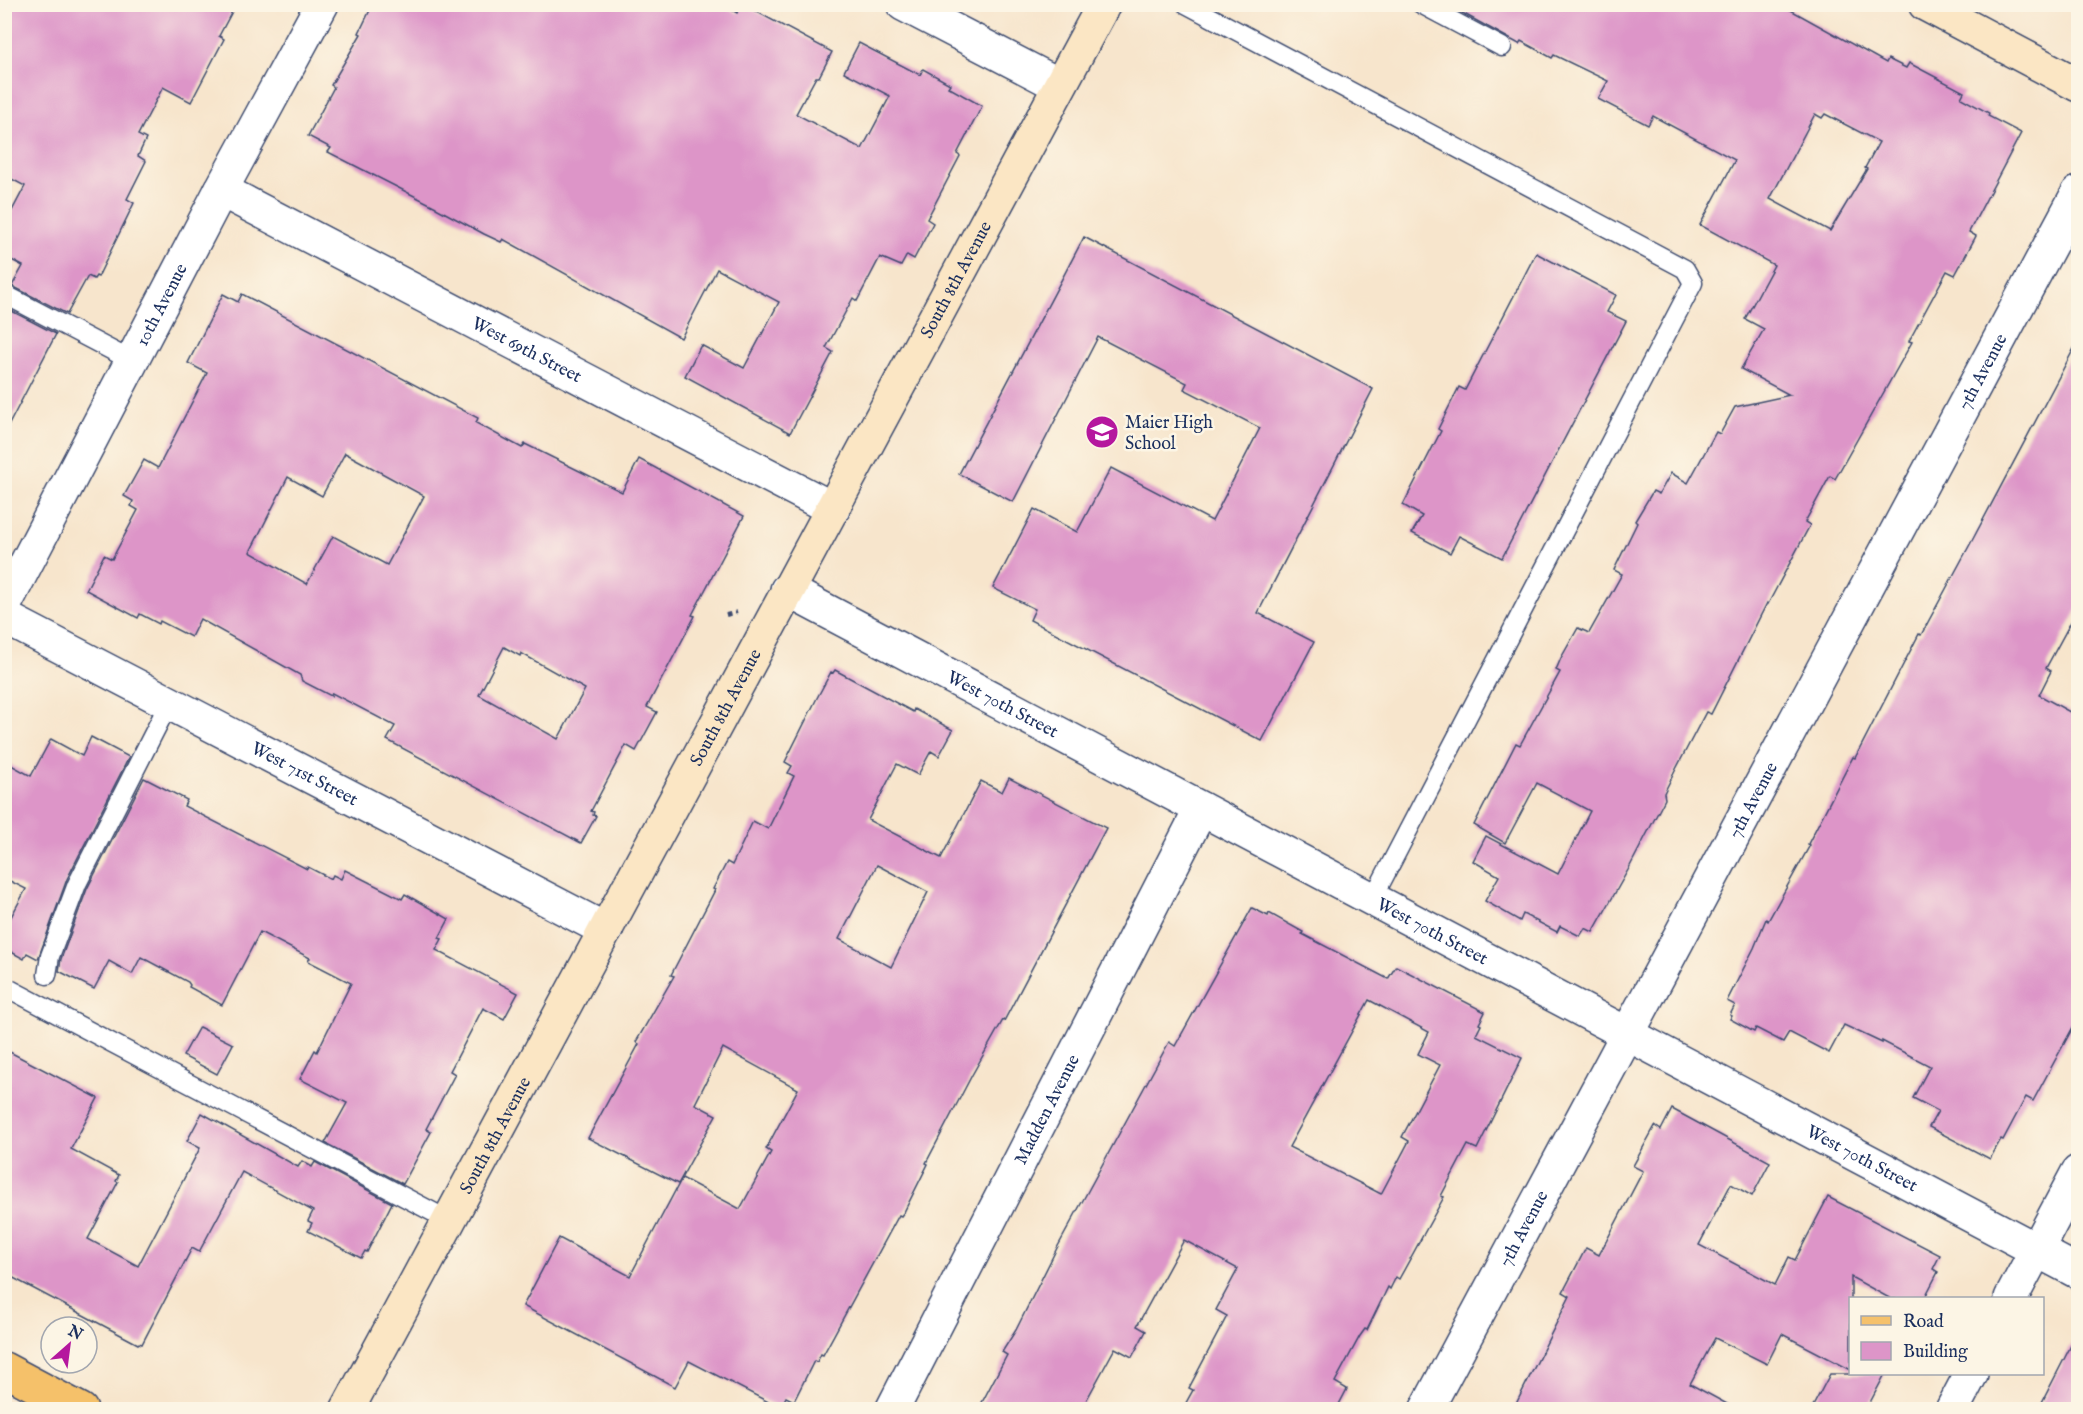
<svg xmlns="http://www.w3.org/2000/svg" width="2083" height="1414" font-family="'IM FELL English',serif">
<rect width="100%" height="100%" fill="#fcf5e5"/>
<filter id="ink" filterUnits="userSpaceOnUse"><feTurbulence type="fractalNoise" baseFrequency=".0167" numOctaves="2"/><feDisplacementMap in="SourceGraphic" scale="12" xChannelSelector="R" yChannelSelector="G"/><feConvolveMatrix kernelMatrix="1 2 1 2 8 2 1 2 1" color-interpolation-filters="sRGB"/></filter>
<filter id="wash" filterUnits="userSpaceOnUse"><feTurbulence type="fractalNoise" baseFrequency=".008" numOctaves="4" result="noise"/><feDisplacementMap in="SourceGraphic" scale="24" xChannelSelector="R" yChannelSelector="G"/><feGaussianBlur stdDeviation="1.35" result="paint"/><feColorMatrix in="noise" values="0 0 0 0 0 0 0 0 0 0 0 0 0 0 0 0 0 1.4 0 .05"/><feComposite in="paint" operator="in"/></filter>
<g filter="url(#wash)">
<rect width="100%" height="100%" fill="#f7e5cc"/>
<g id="blocks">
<g fill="#dd95c8" fill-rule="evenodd">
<path d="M4,4h232l-17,32 5,3 -33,63 -28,-15 -25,48 8,4 -8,17 8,5 -19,38 7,4 -36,74 -2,-1 -2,3 -6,-3 -21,38 -55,-28 11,-20 -19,-10v-30l21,-40 -21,-11z"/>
<path d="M373,4h348l16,9 5,-9 90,48 -13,25h-3l-20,37 66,35 28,-53 -46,-24 15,-29 61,32 3,-6 27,15 -2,3 34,19 -25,48 3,2 -33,63 6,4 -19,36 -7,-4 -6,11 -21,-9 -23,44 -4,-3 -27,50 7,4 -43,81 -105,-57 16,-31 43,23 35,-66 -62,-33 -36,69 -178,-99 -2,3 -17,-8 -48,-26v-1l-108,-55 3,-4 -23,-12 26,-49 -3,-2 30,-51 -2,-1z"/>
<path d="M1446,4h334l106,59 2,-4 18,9 3,-5 55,29 -3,6 28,15 -1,3 33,17 -52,99 7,4 -21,39 -8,-4 -38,70 3,1 -77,137 -5,-3 -25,46 5,3 -42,79 -1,-1 -56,111 -5,-2 -30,57 -12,24 1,6 -37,71 -35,62 -8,-4 -5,8 -20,-10 -3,6 -34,-18 -3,7 -35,-20 14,-25 -26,-15 13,-25 72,38 32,-63 -53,-28 -32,60 -31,-18 42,-82 4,2 40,-73 -4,-2 5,-12 17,-30 11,5 33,-59 -8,-4 23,-47 -2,-2 18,-30 6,3 12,-21 17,10 28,-51 4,2 15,-27 55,-12 -49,-26 23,-40 -19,-10 29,-54 -74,-40 35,-65 -82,-44 -5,9 -50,-26 10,-18 -54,-26 -2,3 -31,-17 -2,3zM1815,114l7,4 3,-4 54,28 -14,26 2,1 -37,62 -60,-32z"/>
<path d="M1084,237l289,152 -115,224 56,29 -52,99 -232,-121 5,-11 -42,-21 41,-79 43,23 34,-64 101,53 48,-93 -76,-39 3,-6 -89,-46 -85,165 -54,-28z"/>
<path d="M1536,253l80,42 -9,17 19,9 -124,237 -43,-22 -9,17 -38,-20 10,-17 -19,-11 38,-74 -3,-2 21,-42 6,3z"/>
<path d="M223,294l15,8 4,-8 236,124 -2,5 46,25 3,-4 97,48 17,-33 105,57 -52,99 3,1 -48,91 10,5 -21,39 -10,-6 -35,66 3,1 -1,3 3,1 -15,27 -194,-103 8,-14 -63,-33 -1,3 -29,-15 -2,-6 -100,-56 -9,18 -31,-16 -1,3 -19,-10 -2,4 -52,-28 18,-35 8,4 26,-49 -7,-4 2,-5 -9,-5 20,-36 14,8 49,-95 -19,-10zM345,453l79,43 -37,69 -54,-29 -26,48 -57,-32 38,-75 34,19zM504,647l16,9 1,-3 64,36 -27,50 -79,-44z"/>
<path d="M4,307l52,27 -52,100z"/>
<path d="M2079,339v268l-33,61 5,3 -12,24 40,22v299l-46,85 -7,-4 -23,43 -2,-1 -11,20 -61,-32 9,-16 -25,-13 17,-32 -48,-25v2l-38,-18 -15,28 -40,-21 -6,10 -27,-14 -2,4 -24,-13 2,-3 -2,-1 5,-10 -8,-4 27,-53 12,-29 2,2 42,-76 -2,-1 45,-87 2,1 64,-124 2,1 53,-98z"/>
<path d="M835,670l78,42 1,-3 39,21 -14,26 -8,-5 -13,24 -21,-11 -29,56 73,38 40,-77 21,11 7,-14 97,50 -102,193 -1,-1 -31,55 -46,88 2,1 -24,48 -3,4 -2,-1 -76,140 -2,-1 -4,8 -3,-1 -20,40 -8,-4 -6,11 -91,-47 -14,26 -152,-81 36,-68 71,38 52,-98 58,31 31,-57 -5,-3 32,-60 -75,-41 -28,56 21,11 -38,69 -90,-46 51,-94 -3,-2 38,-66 -3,-1 44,-85 -2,-1 14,-27 5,3 21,-44 15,8 26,-53 -6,-3 4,-7 -7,-4 32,-64 14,-26 2,1zM877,865l51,27 -37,75 -52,-28z"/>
<path d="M91,737l38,20 -62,122 -29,80 -11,-6 -3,6 -20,-11v-18l22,-41 -22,-11v-117l27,15 20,-37 31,17z"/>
<path d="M144,778l43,22 -3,6 123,63 1,-2 23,12 2,-4 8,4 4,-9 57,29 3,-5 44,25 -10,19 3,1 -6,11 82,43 -14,26 -21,-11 -33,63 5,3 -29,55 5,3 -28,52 -78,-41 22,-40 -47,-24 15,-29 2,2 34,-69 -43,-22 2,-3 -50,-26 -38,73 -33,-18 1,-2 -2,-3 -47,-25 -9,17 -23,-13 -15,28 -35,-18 2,-12 26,-70z"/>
<path d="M1252,908l16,8 1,-3 34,19 -1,2 86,45 8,-13 89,46 -6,12 2,1 -5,10 46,23 -45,91 -9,-4 -27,51 3,1 -45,82 -3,-2 -6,12 -2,-2 -21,43 -2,-1 -5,7 -25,46 12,7 -11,21h-154l11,-20 -4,-2 38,-72 -11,-6 22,-41 -54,-29 -47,86 9,5 -14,26 -17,-9 -34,62h-103l29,-55 -5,-3 14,-22 41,-82 112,-206 6,4zM1369,1000l60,32 -11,22 22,11 -38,72 7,4 -28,53 -92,-47z"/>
<path d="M199,1027l34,17 -16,30 -34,-18z"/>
<path d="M4,1049l94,49 -27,51 48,26 -3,6 2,1 -30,57 50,27 62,-118 -13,-7 15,-28 96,54 4,-6 10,6 3,-5 77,41 -25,49 -2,-1 -4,7 -53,-27 4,-8 -4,-2 5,-10 -71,-39 -43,80 -7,-4 -50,96 -3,-1 -1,1 -134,-71z"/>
<path d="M1672,1109l98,53 -18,34 -21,-12 -32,61 76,40 14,-28 6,3 33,-63 112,58 -7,14 5,3 -14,27h-33l-40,-22v93l-69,-36 -15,30 -52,-26 -25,46 48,26h-225l57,-114 -7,-4 23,-44 13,7 44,-84 -10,-5 22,-40 6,4z"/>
<path d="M2079,1330v80h-41z"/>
<path d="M1830,1374h55l-19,36h-55z"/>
</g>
</g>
</g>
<g filter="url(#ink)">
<use href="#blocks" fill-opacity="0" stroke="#3c4a6e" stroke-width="1.5"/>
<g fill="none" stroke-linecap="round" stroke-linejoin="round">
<g stroke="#3c4a6e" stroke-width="21">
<g id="lane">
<path d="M1186,4l499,265 8,14 -321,617"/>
<path d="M1421,4l81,43"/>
<path d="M4,294l128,67"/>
<path d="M47,975l3,-19 27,-72 92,-181"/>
<path d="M4,986l444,234"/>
</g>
</g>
<g stroke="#3c4a6e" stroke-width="36">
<g id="street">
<path d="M903,4l156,81"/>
<path id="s1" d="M221,190l612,319"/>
<path id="s2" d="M787,590l1291,682"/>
<path id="s3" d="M4,606l217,-416 101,-186"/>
<path id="s4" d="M4,617l602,313"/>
<path d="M2011,1298l67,-126"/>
<path id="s5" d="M892,1410l309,-601"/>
<path id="s6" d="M1426,1410l652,-1217"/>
<path d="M1952,1410l19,-36"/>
</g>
</g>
<g stroke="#3c4a6e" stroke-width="36">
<g id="secondary">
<path d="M1925,4l153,81"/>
<path id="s7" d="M347,1410l757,-1406"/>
</g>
</g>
<g stroke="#3c4a6e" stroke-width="36">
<path id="primary" d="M4,1369l77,41"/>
</g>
<path stroke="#3c4a6e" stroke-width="4" stroke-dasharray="4.5 4.5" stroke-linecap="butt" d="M726,615l11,-3"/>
<use href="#lane" stroke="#fff" stroke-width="18"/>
<use href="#street" stroke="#fff" stroke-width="33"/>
<use href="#secondary" stroke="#fbe6c4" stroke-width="33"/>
<use href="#primary" stroke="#f5c16b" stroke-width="33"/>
</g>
</g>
<defs>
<g id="school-disc" transform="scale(1.725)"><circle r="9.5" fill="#b5179e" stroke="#fcf5e5"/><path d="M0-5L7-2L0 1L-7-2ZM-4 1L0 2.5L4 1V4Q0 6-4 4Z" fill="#fff"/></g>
</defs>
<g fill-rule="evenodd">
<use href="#school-disc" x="1102" y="432"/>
</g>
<g text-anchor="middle" stroke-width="5" stroke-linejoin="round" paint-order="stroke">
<g font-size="18" fill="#1b2f5e" stroke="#fcf5e5">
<text dy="6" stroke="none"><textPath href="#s7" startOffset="1284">South 8th Avenue</textPath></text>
<text dy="6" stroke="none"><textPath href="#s3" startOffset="340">10th Avenue</textPath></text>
<text dy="6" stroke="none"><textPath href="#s1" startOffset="345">West 69th Street</textPath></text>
<text dy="6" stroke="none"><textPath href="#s6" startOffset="1178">7th Avenue</textPath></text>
<text dy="6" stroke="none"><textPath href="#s2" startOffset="244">West 70th Street</textPath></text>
<text dy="6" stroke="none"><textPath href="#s7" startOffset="798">South 8th Avenue</textPath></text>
<text dy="6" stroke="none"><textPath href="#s4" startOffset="339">West 71st Street</textPath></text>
<text dy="6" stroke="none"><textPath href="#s6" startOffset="692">7th Avenue</textPath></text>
<text dy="6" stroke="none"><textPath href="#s2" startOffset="730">West 70th Street</textPath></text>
<text dy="6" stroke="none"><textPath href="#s5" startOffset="338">Madden Avenue</textPath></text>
<text dy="6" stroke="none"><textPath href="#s7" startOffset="312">South 8th Avenue</textPath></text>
<text dy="6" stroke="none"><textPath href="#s2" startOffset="1216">West 70th Street</textPath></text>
<text dy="6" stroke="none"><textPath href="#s6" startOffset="206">7th Avenue</textPath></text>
</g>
<g font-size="18" fill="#1b2f5e" stroke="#fcf5e5" text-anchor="start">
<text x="1125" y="428">Maier High<tspan x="1125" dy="21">School</tspan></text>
</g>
</g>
<rect width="2083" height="1414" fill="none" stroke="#fcf5e5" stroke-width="24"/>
<rect x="1849" y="1297" width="195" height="78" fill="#fcf5e5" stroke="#a2a6af" stroke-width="1.5"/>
<rect x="1861" y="1316" width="30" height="9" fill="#f5c16b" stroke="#a2a6af" stroke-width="1.5"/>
<text x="1903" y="1327" font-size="18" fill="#1b2f5e">Road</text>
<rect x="1861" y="1342" width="30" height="18" fill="#dd95c8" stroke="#a2a6af" stroke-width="1.5"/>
<text x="1903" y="1357" font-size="18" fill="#1b2f5e">Building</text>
<g transform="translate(69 1345) rotate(28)"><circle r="28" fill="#fcf5e5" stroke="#a2a6af" stroke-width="1.5"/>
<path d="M0-4.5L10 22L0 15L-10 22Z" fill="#b5179e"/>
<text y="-9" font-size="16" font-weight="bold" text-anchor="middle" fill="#1b2f5e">N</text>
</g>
</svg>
